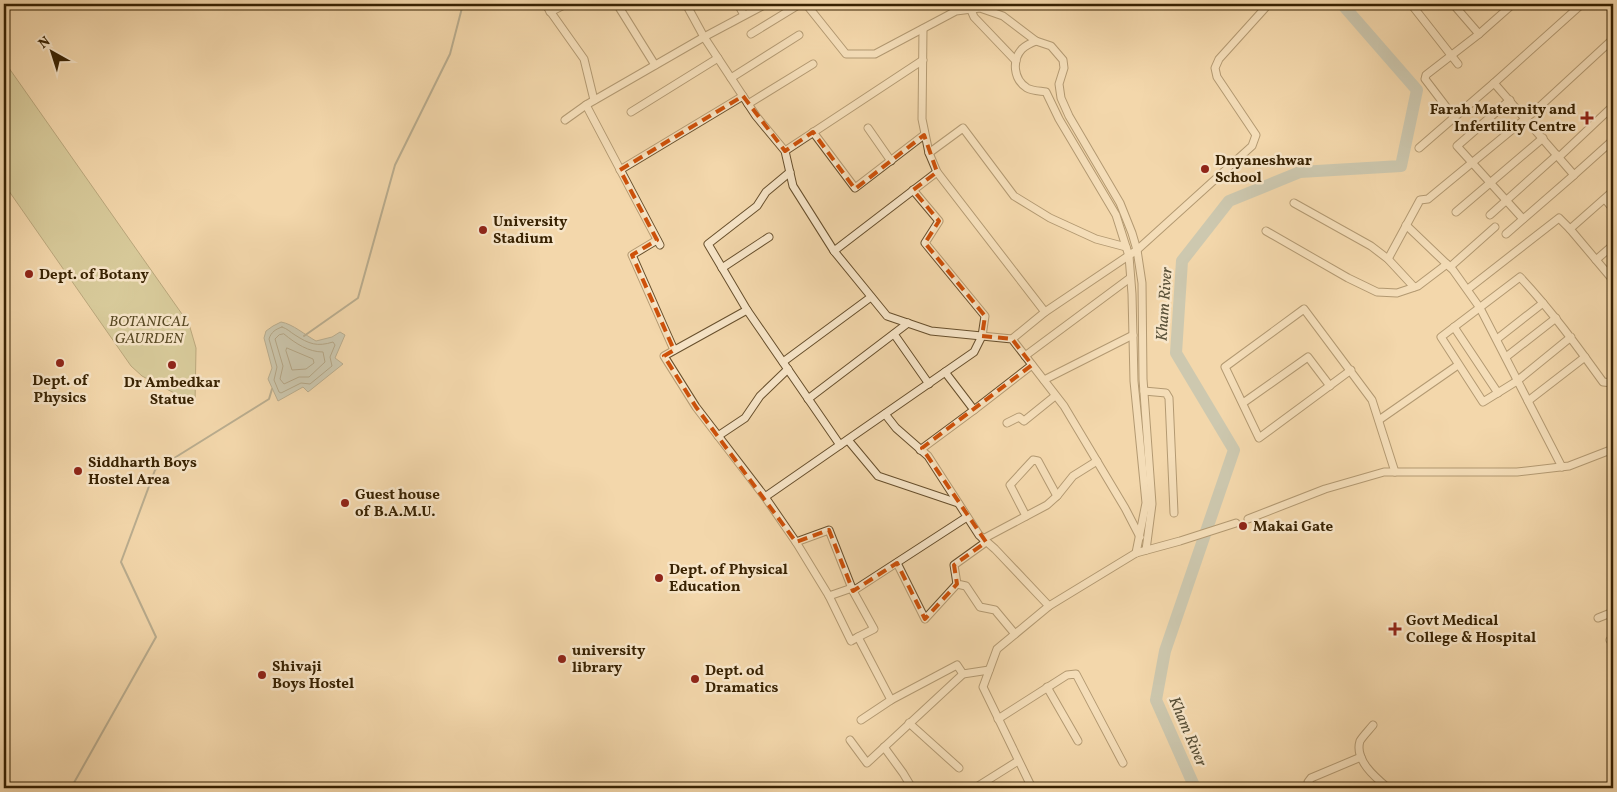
<svg xmlns="http://www.w3.org/2000/svg" width="1617" height="792" font-family="Vollkorn,serif">
<rect width="100%" height="100%" fill="#f3d7ab"/>
<filter id="stains"><feTurbulence type="fractalNoise" baseFrequency=".004" numOctaves="4"/><feColorMatrix values="0 0 0 0 .2 0 0 0 0 .09 0 0 0 0 .02 0 0 0 .5 -.17"/></filter>
<radialGradient id="worn" r=".72"><stop offset=".6" stop-color="#630" stop-opacity="0"/><stop offset="1" stop-color="#630" stop-opacity=".3"/></radialGradient>
<path fill="#babe89" stroke="#797046" d="M4,61l185,263 7,24 -1,56 -53,-28 -11,-10 -127,-182z"/>
<path fill="#a0b7b4" stroke="#767b6d" d="M281,322c12,2 24,13 35,19l16,-4 8,-5 5,3 -10,23 8,6 -35,28 -5,-5 -25,14 -10,-22 4,-11 -8,-30 2,-7 7,-5z"/>
<g fill="none" stroke-linecap="round" stroke-linejoin="round">
<g stroke="#6c6c5b" stroke-width="1">
<path d="M282,327c6,2 8,5 13,8 14,9 22,12 38,7l2,3 -5,12 2,9 -22,18 -9,-1 -20,10 -2,-1 -5,-12 3,-13 -8,-28c2,-7 7,-10 13,-12z"/>
<path d="M284,334c12,10 25,18 39,18l2,10 -16,15h-10l-15,7 -4,-5 3,-13 -8,-27 4,-4z"/>
<path d="M287,348l26,11 1,4 -8,6 -14,1 -6,-19z"/>
</g>
<g stroke="#767b6d" stroke-width="2">
<path d="M304,336l54,-38 37,-133 55,-111 13,-50"/>
<path d="M71,788l85,-151 -35,-75 34,-92 114,-71 3,-10"/>
</g>
<path stroke="#a0b7b4" stroke-width="12" d="M1195,788l-39,-88 9,-49 69,-201 -58,-97 6,-92 47,-60 71,-29 101,-6 16,-76 -75,-86"/>
<g stroke="#674f2c" stroke-width="9">
<g id="minor">
<path d="M545,4l39,55 10,41"/>
<path d="M617,4l38,61"/>
<path d="M686,4l18,33 52,79 29,35 8,35 41,65 53,65 44,15 81,8 52,67 61,102 15,29"/>
<path d="M738,4l6,11"/>
<path d="M806,4l40,50h29l81,-43 24,-3 23,8 33,25 15,5 12,14 1,8 -5,16 2,14 8,18 51,87 12,30 5,17 5,33 1,96 9,125 -6,46"/>
<path d="M1411,4l47,60"/>
<path d="M1453,4l26,30"/>
<path d="M971,10l3,7 42,44"/>
<path d="M550,12l16,-8"/>
<path d="M923,29l-1,90 7,34 8,19 108,140"/>
<path d="M751,34l49,-30"/>
<path d="M1036,41c-5,2 -10,4 -14,8 -10,11 -9,30 5,39 5,3 13,3 19,4l13,27 57,96 13,41 3,38 2,87 12,122 -10,50"/>
<path d="M731,78l68,-43"/>
<path d="M1494,83l80,92 39,-35"/>
<path d="M1510,100l-53,46 66,73"/>
<path d="M748,104l65,-40"/>
<path d="M586,105l74,140"/>
<path d="M631,112l87,-54"/>
<path d="M1454,117l-29,-38 1,-4 53,-41 34,-30"/>
<path d="M565,120l21,-15 118,-68 62,-33"/>
<path d="M868,128l23,33"/>
<path d="M813,132l42,56 69,-53"/>
<path d="M1419,148l75,-65 88,-79"/>
<path d="M785,151l138,-91"/>
<path d="M929,153l34,-25 51,68 36,22 46,21 30,8"/>
<path d="M1559,157l54,-51"/>
<path d="M620,170l123,-74"/>
<path d="M790,172l-24,20 -9,14 -49,38 39,66 93,135"/>
<path d="M1613,191l-43,38 43,51"/>
<path d="M1605,199l8,10"/>
<path d="M1294,203l77,43 17,13 26,28"/>
<path d="M1456,212l87,-74"/>
<path d="M1490,215l67,-60"/>
<path d="M1406,225l47,45 27,38 82,159"/>
<path d="M1266,231l82,47 29,14 20,1 21,-7 29,-22"/>
<path d="M1506,234l68,-59"/>
<path d="M657,240l-25,15 42,95"/>
<path d="M834,251l103,-79"/>
<path d="M1388,259l32,-59 8,-1 108,-89 77,-71"/>
<path d="M1596,260l17,-15"/>
<path d="M1450,267l45,-40"/>
<path d="M722,268l47,-31"/>
<path d="M1468,289l91,-71 11,11"/>
<path d="M747,310l-83,46 32,51 69,90 31,45 33,54"/>
<path d="M1454,327l44,66"/>
<path d="M894,334l35,50"/>
<path d="M1571,337l-54,44 -34,21 -42,-65 79,-60c31,33 57,69 83,105l10,1"/>
<path d="M1012,339l33,-27 92,-62 115,-104 4,-11 -39,-58 -2,-9 4,-9 47,-52 -2,-3"/>
<path d="M1497,339l46,-36"/>
<path d="M1025,356l105,-78"/>
<path d="M1506,357l50,-39"/>
<path d="M783,362l88,-65"/>
<path d="M1351,370l-92,68 -34,-71 79,-58 68,91 23,72"/>
<path d="M945,372l29,38 58,-45"/>
<path d="M1044,380l89,-45"/>
<path d="M1144,391l22,2 3,5 5,115"/>
<path d="M808,399l100,-76"/>
<path d="M1528,401l57,-44"/>
<path d="M1243,403l65,-46 22,29"/>
<path d="M885,414l11,14 32,28 51,79 16,14 54,57"/>
<path d="M1379,420l79,-55"/>
<path d="M1007,423l12,-6 5,4 31,-25"/>
<path d="M718,436l27,-18 15,-22 28,-27"/>
<path d="M848,440l30,36 80,27"/>
<path d="M920,450l54,-40"/>
<path d="M765,497l209,-145 8,-16 3,-20 -60,-73 14,-22 -26,-31"/>
<path d="M1026,516l-16,-31 23,-25 5,1 19,35"/>
<path d="M1248,519l77,-30 59,-17h133l52,-6 44,-17"/>
<path d="M983,539l64,-34 10,-9 16,-20 24,-15"/>
<path d="M796,542l33,-12 24,61 21,38 -16,8 33,63 66,-35 6,9 26,-4"/>
<path d="M986,542l-32,23 3,19 9,2 14,21 15,3 20,24"/>
<path d="M897,563l28,56 32,-35"/>
<path d="M852,588l-23,8 22,45 7,-4"/>
<path d="M853,591l114,-74"/>
<path d="M1598,618l15,-6"/>
<path d="M1610,640l3,-3"/>
<path d="M1047,687l31,54"/>
<path d="M998,719l69,-44 9,-1 47,89"/>
<path d="M861,720l30,-20"/>
<path d="M909,723l50,45"/>
<path d="M1373,725c-4,5 -10,11 -13,16 -6,19 16,37 28,47"/>
<path d="M850,740l17,23 96,-89"/>
<path d="M884,747l19,26 9,15"/>
<path d="M975,788l43,-27"/>
<path d="M1032,788l-49,-101 14,-38 52,-43 87,-53 44,-12 56,-18"/>
<path d="M1308,788v-6l3,-4 50,-21"/>
</g>
</g>
<use href="#minor" stroke="#f7e5c8" stroke-width="7"/>
</g>
<path d="M0 0H1617V792H0ZM743,96l42,55 28,-19 42,57 69,-54 13,37 -24,18 26,31 -14,22 60,73 -3,20 30,3 20,26 -110,83 64,94 -32,23 3,19 -32,35 -28,-56 -44,28 -24,-61 -33,12 -100,-135 -32,-51 10,-6 -42,-95 25,-15 -37,-70z" fill="#f3d7ab" fill-opacity=".55" fill-rule="evenodd"/>
<path fill="none" stroke="#ce510a" stroke-width="4" stroke-dasharray="10 6" stroke-linejoin="round" d="M743,96l42,55 28,-19 42,57 69,-54 13,37 -24,18 26,31 -14,22 60,73 -3,20 30,3 20,26 -110,83 64,94 -32,23 3,19 -32,35 -28,-56 -44,28 -24,-61 -33,12 -100,-135 -32,-51 10,-6 -42,-95 25,-15 -37,-70z"/>
<g fill="#8f2418" stroke="#f7e5c8" stroke-width="2">
<path d="M1584.5 110.5h5v5h5v5h-5v5h-5v-5h-5v-5h5z"/>
<circle cx="1205" cy="169" r="5"/>
<circle cx="483" cy="230" r="5"/>
<circle cx="29" cy="274" r="5"/>
<circle cx="60" cy="363" r="5"/>
<circle cx="172" cy="365" r="5"/>
<circle cx="78" cy="471" r="5"/>
<circle cx="345" cy="503" r="5"/>
<circle cx="1243" cy="526" r="5"/>
<circle cx="659" cy="578" r="5"/>
<path d="M1392.5 621.5h5v5h5v5h-5v5h-5v-5h-5v-5h5z"/>
<circle cx="562" cy="659" r="5"/>
<circle cx="262" cy="675" r="5"/>
<circle cx="695" cy="679" r="5"/>
</g>
<g text-anchor="middle" stroke-width="5" stroke-linejoin="round" paint-order="stroke">
<g font-size="15" font-weight="bold" fill="#382202" stroke="#f7e5c8" text-anchor="start">
<text x="1576" y="114" text-anchor="end">Farah Maternity and<tspan x="1576" dy="17">Infertility Centre</tspan></text>
<text x="1215" y="165">Dnyaneshwar<tspan x="1215" dy="17">School</tspan></text>
<text x="493" y="226">University<tspan x="493" dy="17">Stadium</tspan></text>
<text x="39" y="279">Dept. of Botany</text>
<text x="60" y="385" text-anchor="middle">Dept. of<tspan x="60" dy="17">Physics</tspan></text>
<text x="172" y="387" text-anchor="middle">Dr Ambedkar<tspan x="172" dy="17">Statue</tspan></text>
<text x="88" y="467">Siddharth Boys<tspan x="88" dy="17">Hostel Area</tspan></text>
<text x="355" y="499">Guest house<tspan x="355" dy="17">of B.A.M.U.</tspan></text>
<text x="1253" y="531">Makai Gate</text>
<text x="669" y="574">Dept. of Physical<tspan x="669" dy="17">Education</tspan></text>
<text x="1406" y="625">Govt Medical<tspan x="1406" dy="17">College &amp; Hospital</tspan></text>
<text x="572" y="655">university<tspan x="572" dy="17">library</tspan></text>
<text x="272" y="671">Shivaji<tspan x="272" dy="17">Boys Hostel</tspan></text>
<text x="705" y="675">Dept. od<tspan x="705" dy="17">Dramatics</tspan></text>
</g>
<g font-size="15" font-style="italic" fill="#584924" stroke="#f7e5c8">
<text x="149" y="326">BOTANICAL<tspan x="149" dy="17">GAURDEN</tspan></text>
</g>
<g font-size="16" font-style="italic" fill="#574f37" stroke="#f7e5c8">
<text transform="translate(1163 304) rotate(-86)" y="6">Kham River</text>
<text transform="translate(1189 731) rotate(67)" y="6">Kham River</text>
</g>
</g>
<rect width="1617" height="792" fill="none" stroke="#f3d7ab" stroke-width="20"/>
<rect x="5" y="5" width="1607" height="782" fill="none" stroke="#382202" stroke-width="2.5"/>
<rect x="10" y="10" width="1597" height="772" fill="none" stroke="#382202"/>
<g transform="translate(52 52) rotate(321)" stroke="#f7e5c8" stroke-width="4" paint-order="stroke">
<path d="M0-4L9 19L0 12L-9 19Z" fill="#382202"/>
<text y="-8" font-size="14" font-weight="bold" text-anchor="middle" fill="#382202">N</text>
</g>
<rect width="100%" height="100%" filter="url(#stains)"/>
<rect width="100%" height="100%" fill="url(#worn)"/>
</svg>
